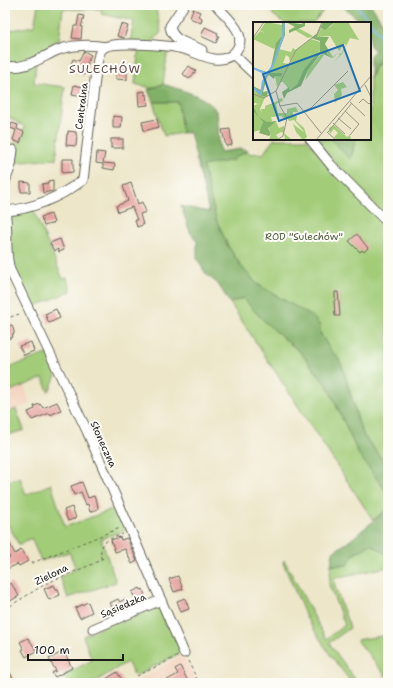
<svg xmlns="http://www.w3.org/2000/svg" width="393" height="688" font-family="'Shantell Sans',sans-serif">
<rect width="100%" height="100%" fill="#fdfcf7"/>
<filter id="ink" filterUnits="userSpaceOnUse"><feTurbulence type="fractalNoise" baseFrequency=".025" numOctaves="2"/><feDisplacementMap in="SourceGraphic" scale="8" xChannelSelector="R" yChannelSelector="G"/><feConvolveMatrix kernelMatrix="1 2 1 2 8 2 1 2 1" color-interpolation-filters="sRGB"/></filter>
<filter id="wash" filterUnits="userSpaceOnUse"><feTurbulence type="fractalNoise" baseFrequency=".012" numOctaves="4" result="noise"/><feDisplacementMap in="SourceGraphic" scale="16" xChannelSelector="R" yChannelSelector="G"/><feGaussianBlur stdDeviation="0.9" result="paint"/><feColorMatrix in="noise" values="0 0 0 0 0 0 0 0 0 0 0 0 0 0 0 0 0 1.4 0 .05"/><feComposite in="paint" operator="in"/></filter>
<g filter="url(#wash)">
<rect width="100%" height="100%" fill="#ede6c9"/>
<g fill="#f3d4bf">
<path d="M24,386l6,18 -25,10v-21z"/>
<path d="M183,655l15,28h-66z"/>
</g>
<g fill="#a2cc78" stroke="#5f744a">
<path d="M38,5h117l6,27 -10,12 -21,-1 4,-22 -33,-7 1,-5h-39l-5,39 -41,17 -12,-1v-33l29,-5z"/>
<path d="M279,5h49l-15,18h-29l-12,-9z"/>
<path d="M139,46l29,2 -5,36 -14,5 -1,-2 -13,-3z"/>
<path d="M36,63l-2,20 31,4 -9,72 -46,4 1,-14 14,-22 -18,-11 -2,1v-50z"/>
<path d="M386,63l2,1v155l-75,-80h19l19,21 4,-21h15v-60l5,-14z"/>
<path d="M153,102h25l4,31 -18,3z"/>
<path d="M274,139h32l82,86v242l-24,-31 -5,-12 -16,-56 -5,-10 -8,-9 -9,-14 -2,-11 -62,-40 -16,-18 -13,-20 -12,-27 -14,-53 31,-6 4,-4 11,-5 2,3 8,-1 5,1z"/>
<path d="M32,207l31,72 4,-1 4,13 -42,18 -18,-39 -5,-58z"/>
<path d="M243,298l21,23 37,32 27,34 30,66 30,41v15l-15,11 -143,-217z"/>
<path d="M49,353l8,19 -7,18 -2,1 -5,-13 -38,15v-24z"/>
<path d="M16,409l8,21 -19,6v-22z"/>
<path d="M20,477l6,18 25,-11 14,43 53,-20 10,22 -27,10 15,43 -48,16 -8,-21 16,-8 -7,-17 -28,9 -10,-23 -12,7 -14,-27v-35z"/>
<path d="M371,544l17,11v12l-54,11 1,9 15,41 -21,15 29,40h-6l-21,-27 -24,-37 -24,-56 1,-3 42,79 19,-14 -16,-40 2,-20h16l7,-11z"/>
<path d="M159,600l23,52 -47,24 -8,-14 -34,21h-25l-4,-8 28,-15 -9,-24z"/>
<path d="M388,635v44l-31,-39z"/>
</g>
<g fill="#81b068" stroke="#4e6642">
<path d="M341,5h30l13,20 4,-1v40l-2,-1 -11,2 -5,14v-24l5,-5 -5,-4v-23h-7z"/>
<path d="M163,84c14,5 50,13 54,30 2,12 1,25 3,38l22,-3 6,2 -11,5 -4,4 -30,6 13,53 12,27 13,20 16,18 56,33 6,7 2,11 9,14 8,9 5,10 16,56 5,12 24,31v27l-30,-41 -30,-66 -27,-34 -37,-32 -21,-23 -13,5 -12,-19 -12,-10 -9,-15v-18l-7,-9 -9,-26 28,6 -19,-80 -8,1 -4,-31h-25l-5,-12z"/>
<path d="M332,139h23l-4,21 -19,-20z"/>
<path d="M388,509v46l-17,-11 -17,10 -7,11h-16l2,-13 15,-10z"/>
</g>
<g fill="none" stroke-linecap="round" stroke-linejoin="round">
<g stroke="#77b4e9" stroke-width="2">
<path d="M356,5l32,40"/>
<path d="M383,40l5,-5"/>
</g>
</g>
<g id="blocks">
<g fill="#e6a39f">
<path d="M193,9l7,3 -2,4 4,2 -1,5 -11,-5z"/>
<path d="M79,15l5,1 -3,11h1l-1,12 -9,-1 2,-12h3z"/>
<path d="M121,24l7,2 -4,12 -7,-2z"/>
<path d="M205,27l13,6 -1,3h2l-3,7 -15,-7z"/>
<path d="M84,51l7,4 -4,8h1l-4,12 -15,-6 4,-10 6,2z"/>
<path d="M189,66l7,5 -7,8 -6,-5z"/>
<path d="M116,67h8v2h3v11l-11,-1z"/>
<path d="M74,85l10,2 -2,9 -10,-2z"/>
<path d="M145,91v4h2l1,10 -9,1 -1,-14z"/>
<path d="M113,116l9,1 -1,11h-8z"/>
<path d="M157,119l2,8 -15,4 -2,-9z"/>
<path d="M12,123l6,2 -1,4 7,3 -4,11 -7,-3 3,-10 -6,-2z"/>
<path d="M230,129l2,16 -6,1 -4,-16z"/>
<path d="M68,131l8,1v3h1l-1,11 -10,-1 1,-11h1z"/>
<rect x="111" y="139" width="12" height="9"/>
<path d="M97,152l8,1 -2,10 12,1 -1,6 -11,-2v-4l-7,-1z"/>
<path d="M62,159h11v13l-11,1z"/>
<path d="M53,180v11l-10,2 -1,-9 6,-1v-2z"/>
<path d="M21,182l9,1v9h-9z"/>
<path d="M131,183l7,21 4,-2 4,10 -6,2 3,11 -6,2 -2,-7h2l-5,-13 -14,5 -2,-6 12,-5 -5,-15z"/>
<path d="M51,214l3,9 -10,3 -3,-9z"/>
<path d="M357,234l11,14 -4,4 -2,-2 -2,2 -11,-11z"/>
<path d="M60,239l4,11 -5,2 -1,-3 -4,2 -4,-8z"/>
<path d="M335,292h3l2,24h-5l-1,-15 1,-1z"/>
<path d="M56,309l4,9 -11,5 -4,-9z"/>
<path d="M12,325l2,6v3h-2l1,3 -8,3v-9l2,-1 -2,-3z"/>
<path d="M31,342l3,9 -10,4 -5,-9z"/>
<path d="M57,402l4,8 -11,5v-2l-18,7 -4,-8 7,-3 -1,-3 6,-2 3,4z"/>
<path d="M82,482l6,16 6,-2 3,6 1,7 -8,3 -2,-8 -2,1 -5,-13 -7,3 -3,-9z"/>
<path d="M72,507l4,11 -8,3 -4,-11z"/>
<path d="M5,534l10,20 6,-4 7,11 -9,5 -1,-2 -11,5 -2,-5v-4l5,-2 -5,-9z"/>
<path d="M120,537l1,3 6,-2 10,23 -5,3 -7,-15 -10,3 -4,-12z"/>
<path d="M178,576l5,13 -9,3 -5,-13z"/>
<path d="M11,583l8,13 -14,8v-17z"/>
<path d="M54,585l2,4h2l2,6 -11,5 -5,-11z"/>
<path d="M140,588l1,2 2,-1 3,11 -9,3 -5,-11z"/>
<path d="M185,598l4,11 -8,3 -4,-11z"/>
<path d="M118,599l2,3 5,-3 3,5 -9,4 -1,-1 -5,2 -3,-6z"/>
<path d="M88,602l4,10 -12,6 -5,-10z"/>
<path d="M28,638l9,13 -11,6 -4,-7 2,-1 -4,-7z"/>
<path d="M64,651l8,17 -17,9 -3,-4 4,-2 -7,-12z"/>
<path d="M180,666l9,17h-27l16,-9 -3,-5z"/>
<path d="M117,672l7,11h-24z"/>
</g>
</g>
</g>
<g filter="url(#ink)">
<use href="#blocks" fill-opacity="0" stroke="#656359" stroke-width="1"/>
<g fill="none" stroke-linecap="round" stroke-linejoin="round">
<g stroke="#656359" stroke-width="11">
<g id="minor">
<path d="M184,5l-14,21c2,16 19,17 32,24"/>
<path d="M233,54l21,20"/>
<path d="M5,66c20,4 35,-8 53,-16 13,-5 33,-6 47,-3"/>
<path d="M310,139l21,26 57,58"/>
<path d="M5,182l6,-17 2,-15"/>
<path d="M5,211c4,20 -1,39 5,59l77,161 97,222"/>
<path d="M5,211c28,-2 56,-15 78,-31l13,-109c2,-7 1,-18 7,-23 9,-7 63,-3 76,0 12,2 23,9 35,11 7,1 15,-1 20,-6 17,-18 -7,-35 -18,-48"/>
<path d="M93,629l68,-29"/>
</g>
</g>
<g stroke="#656359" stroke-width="14">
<path id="major" d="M5,677l3,6"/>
</g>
<g stroke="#656359" stroke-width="1" stroke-dasharray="3 3" stroke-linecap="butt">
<path d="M5,319l17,-6"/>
<path d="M101,559c-2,-19 7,-19 22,-25"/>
<path d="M32,563l88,-35"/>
<path d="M5,609l42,-26 48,-20 10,-6"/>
<path d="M188,661l11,22"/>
<path d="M137,676l41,-20"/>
</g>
<use href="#minor" stroke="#fff" stroke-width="9"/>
<use href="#major" stroke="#f3c26a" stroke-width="12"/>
</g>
</g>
<g text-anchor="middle" stroke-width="4" stroke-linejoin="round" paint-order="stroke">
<g font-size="10" fill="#1c1c1c" stroke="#fdfcf7">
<text transform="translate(81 106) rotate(-83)" y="4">Centralna</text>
<text transform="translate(104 444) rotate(66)" y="4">Słoneczna</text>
<text transform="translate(51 574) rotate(-26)" y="4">Zielona</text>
<text transform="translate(123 605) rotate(-23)" y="4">Sąsiedzka</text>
</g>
<g font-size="10" fill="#4b5a3c" stroke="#fdfcf7">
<text x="304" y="240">ROD "Sulechów"</text>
</g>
<g font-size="12" letter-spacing="1" fill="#634b4a" stroke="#fdfcf7">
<text x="105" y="73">SULECHÓW</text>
</g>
</g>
<g transform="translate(253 22)">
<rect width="118" height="118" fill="#ede6c9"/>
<path d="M13,0l16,3v11l-8,13 -21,-10 7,-8 5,2 -5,-3zM82,0h13l11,18 -9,-2 -8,16 -9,9 7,-8 -2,-2 -4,4 -2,1 -5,-4 1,-5 5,8 5,-4 3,1 5,-9 -2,-1 -5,7 -9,-15 -13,1 4,-8 9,-2zM40,7h7l13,7 -5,2zM58,17l9,3 1,6 -6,11 -11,10 -4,12 -10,9 -7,-8h-3l-3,5 -2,-11 6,1 2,-4h-13l9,-24 12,3 2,-4 3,2 -6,12 -1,-5 -3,-2 -3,8 7,1 6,-14zM69,31l2,2 -19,26 3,-11zM90,60l4,5 -6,2 1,6 -7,8 -1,-9 4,-4 -4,-5zM0,68l13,5 -6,14 2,5 -1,-5h4v-3l13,-5v-2l4,-1 1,3 -7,3 2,9h9v-4l9,-2 2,5h-5v3l4,1 -1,5 8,7 3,9 -4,3 -7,-8 -3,-8 12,9 -11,-13 -5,1 -2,-3 -1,2 -5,-4 -10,1 1,4 -4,2 -9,-6 -6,-11 5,-2 -5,-2zM0,89l10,11 -2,8 -8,2zM23,100l3,6 5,-2v7l8,7h-7l-1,-7 -3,-1 -5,3 3,4 -10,1 2,-6 -3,-7zM81,103l13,12 3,-2 1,5h-14l-3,-3 4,-4 -4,-4 -4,5 -1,-6z" fill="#a2cc78"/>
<path d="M32,0v13l-15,38h13l-2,4 -6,-1 -1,3 -5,-4 -2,2 -4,15 5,-1 -1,6 -8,-2 -6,-9 8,4 5,-16 -9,-5 10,3 4,-5 5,-24 6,-7v-13zM33,0l15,2 4,-2v4l-16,7v-3l6,-3zM70,0h12l-10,8 -4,-2 -4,9h12l-4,7 3,5 -1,5 5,4 -11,-5 -13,17 -7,16 -14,7 -3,6 -2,-7 6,-4 -1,-3 3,5 8,-7 6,-14 16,-18v-10l-9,-3 6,-4zM0,84l6,11 8,5 10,-1 -9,7 3,6 -2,2 -10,-3 4,-11 -10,-11z" fill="#81b068"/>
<path fill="none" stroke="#77b4e9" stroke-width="2" d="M0,46l14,6M0,66l8,6 2,-13 10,-16 10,-29 1,-14"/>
<path fill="none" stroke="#999584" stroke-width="1" d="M0,16l11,-16M112,63l6,12M23,69l20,-41 21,-16 5,-12M0,72l11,4 12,-7 4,15 17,-3 24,30M97,80l15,14M106,81l4,-4 6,5 2,-2M51,89l7,-3 37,-37M92,89l14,13 -9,11M85,96l13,11M80,101l12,11M74,110l9,8M75,110l24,-29M24,118l6,-4 4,-18 -7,-12M63,118l55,-64"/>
<path fill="#1f6fb2" fill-opacity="0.15" stroke="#1f6fb2" stroke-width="2" d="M90,23l17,46 -81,30 -16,-47z"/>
<rect width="118" height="118" fill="none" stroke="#1c1c1c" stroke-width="2"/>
</g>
<rect width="393" height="688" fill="none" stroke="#fdfcf7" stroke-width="20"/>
<path d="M28 654v6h95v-6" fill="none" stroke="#1c1c1c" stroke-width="2"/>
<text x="34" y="654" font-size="12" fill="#1c1c1c" stroke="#fdfcf7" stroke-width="3" paint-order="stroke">100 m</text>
</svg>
